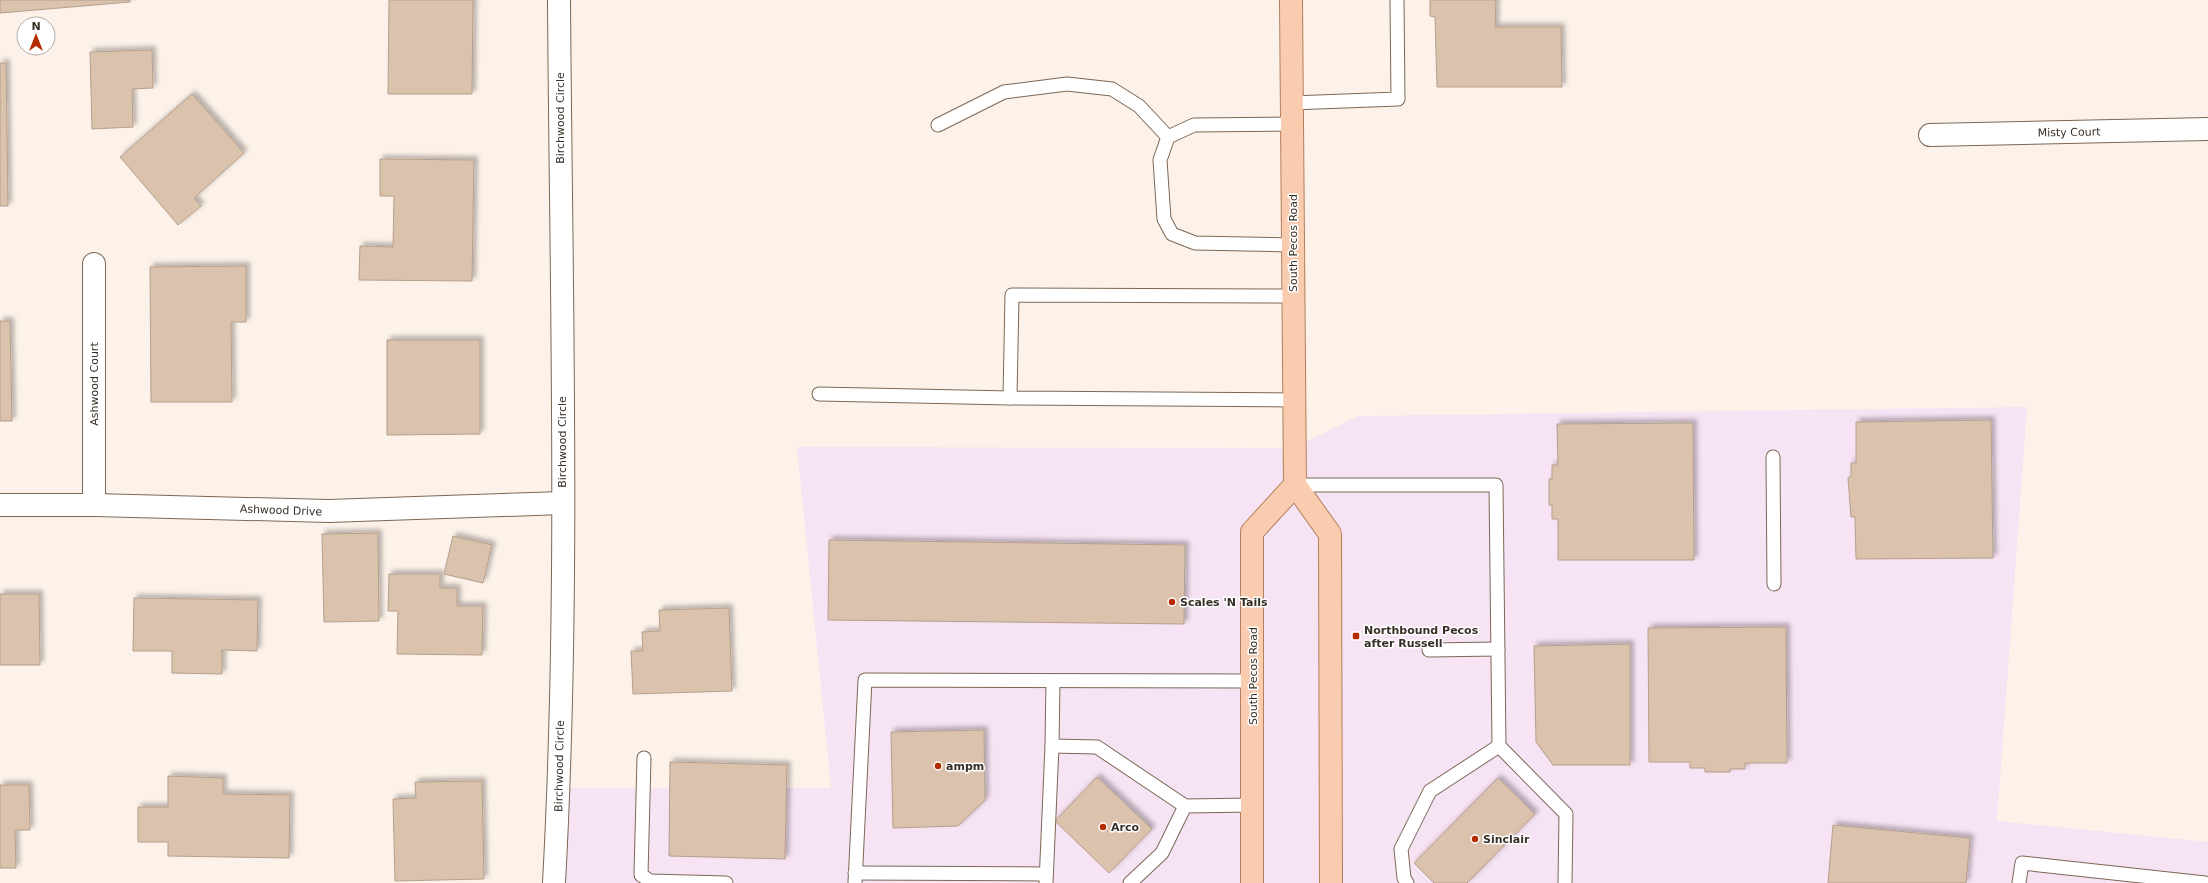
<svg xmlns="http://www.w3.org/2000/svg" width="2208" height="883" font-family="'DejaVu Sans',sans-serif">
<defs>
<filter id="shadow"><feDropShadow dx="3.5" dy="-3.5" stdDeviation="2" flood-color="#0004"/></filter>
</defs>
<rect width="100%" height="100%" fill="#fcf2e9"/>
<path fill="#f6e3f3" d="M2027,407l-30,414 211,21v41h-1654l5,-95h272l-34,-341 497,1 64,-32z"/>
<g fill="#dac2ad" stroke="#b69f8b" filter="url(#shadow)">
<path d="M0,0h130v2l-130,11z"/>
<path d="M389,0h84l-1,94h-84z"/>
<path d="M1430,0h66l-1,27h66l1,60h-125l-2,-70 -5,-1z"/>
<path d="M152,50l1,38 -21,1 1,38 -41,2 -2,-77z"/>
<path d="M0,63h6l2,143h-8z"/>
<path d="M192,94l52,59 -50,45 7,8 -23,19 -58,-68z"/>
<path d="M380,159l94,1 -2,121 -113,-1 1,-34 33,1 1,-51h-14z"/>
<path d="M246,266v56h-15l1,80h-81l-1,-135z"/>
<path d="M0,321h10l2,100h-12z"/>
<path d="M387,340h93v94l-93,1z"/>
<path d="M1991,420l2,138 -137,1 -1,-42h-4l-3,-39 3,-2v-13h5v-41z"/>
<path d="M1693,423l1,137h-136v-41h-6v-14h-3v-26h3v-14h6l-1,-41z"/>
<path d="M378,533l1,88 -55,1 -2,-88z"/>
<path d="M453,536l39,9 -9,38 -39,-9z"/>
<path d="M829,540l356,5 -1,79 -356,-4z"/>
<path d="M389,574h51v14h17v18h26l-1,49 -85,-1 1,-43h-10z"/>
<path d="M0,594h39l1,71h-40z"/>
<path d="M134,598l124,2 -1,51 -35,-1v24l-50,-1v-22h-39z"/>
<path d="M729,608l3,83 -99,3 -2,-43h12l-1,-19 18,-1 -1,-21z"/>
<path d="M1786,627l1,136h-42v6h-15v3h-25v-4h-15v-6h-41l-1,-134z"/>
<path d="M1630,644v121h-77l-17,-23 -2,-96z"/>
<path d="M984,730l1,70 -27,26 -65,2 -2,-96z"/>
<path d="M670,762l117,3 -2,94 -116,-3z"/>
<path d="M168,776l55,2v16l67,1 -1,63 -121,-2v-14h-30v-35h30z"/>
<path d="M1097,777l55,52 -43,44 -54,-52z"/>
<path d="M1498,778l37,36 -68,69h-33l-20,-20z"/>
<path d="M482,781l2,98 -89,2 -2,-82 23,-1 -1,-16z"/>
<path d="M0,785h29l1,45h-15l1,38h-16z"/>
<path d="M1833,825l137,13 -4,45h-138z"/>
</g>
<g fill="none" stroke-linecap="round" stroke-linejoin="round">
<g stroke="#7c6754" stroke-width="15">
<g id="service">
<path d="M1291,103l107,-4 -1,-99"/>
<path d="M1292,124l-98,1 -26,12 -8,23 4,59 8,15 23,9 98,2"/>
<path d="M938,125l66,-33 63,-8 45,5 27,17 29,31"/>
<path d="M1293,296l-281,-1 -2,103 284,2"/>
<path d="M819,394l191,4"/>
<path d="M1773,457l1,127"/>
<path d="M1295,485h201l3,261"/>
<path d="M1429,650l69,-1"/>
<path d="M1052,746l1,-65"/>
<path d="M644,758l-3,117 9,6 76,2"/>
<path d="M855,873l191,1"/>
<path d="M855,883l10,-203 388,1"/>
<path d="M1046,883l6,-137 45,1 88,59"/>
<path d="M1130,883l32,-30 23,-47 68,-1"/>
<path d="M1407,883l-3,-5 -3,-29 29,-58 69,-45 67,68 -1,69"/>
<path d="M2019,883l3,-20 183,20"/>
</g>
</g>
<g stroke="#7c6754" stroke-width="24">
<g id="minor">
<path d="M1930,135l278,-6"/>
<path d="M94,264v241"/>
<path d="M0,505h94l235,6 234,-8"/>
<path d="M554,883c16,-294 7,-589 5,-883"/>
</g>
</g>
<g stroke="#b37f5c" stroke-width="24">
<g id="primary">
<path d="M1291,0l4,485 35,49 1,349"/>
<path d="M1252,883v-351l43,-47"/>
</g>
</g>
<use href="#service" stroke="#fff" stroke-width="13"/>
<use href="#minor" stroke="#fff" stroke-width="22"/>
<use href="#primary" stroke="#faccaf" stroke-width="22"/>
</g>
<g fill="#b52b00" stroke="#fff" stroke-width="1.5">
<circle cx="1172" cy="602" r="4"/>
<rect x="1352" y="632" width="8" height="8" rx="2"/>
<circle cx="938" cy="766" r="4"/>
<circle cx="1103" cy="827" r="4"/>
<circle cx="1475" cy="839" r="4"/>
</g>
<g text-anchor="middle" stroke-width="3" stroke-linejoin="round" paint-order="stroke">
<g font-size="11" fill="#372e25" stroke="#fff">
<text transform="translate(560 118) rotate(-90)" y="4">Birchwood Circle</text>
<text transform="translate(2069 132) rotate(-1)" y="4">Misty Court</text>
<text transform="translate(1293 243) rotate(-90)" y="4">South Pecos Road</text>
<text transform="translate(94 384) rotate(-90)" y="4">Ashwood Court</text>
<text transform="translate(562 442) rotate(-90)" y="4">Birchwood Circle</text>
<text transform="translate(281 510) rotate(2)" y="4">Ashwood Drive</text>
<text transform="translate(1253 676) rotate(-90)" y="4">South Pecos Road</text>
<text transform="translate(559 766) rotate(-89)" y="4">Birchwood Circle</text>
</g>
<g font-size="11" font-weight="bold" fill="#372e25" stroke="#fff" text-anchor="start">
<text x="1180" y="606">Scales 'N Tails</text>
<text x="1364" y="634">Northbound Pecos<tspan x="1364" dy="13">after Russell</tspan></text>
<text x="946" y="770">ampm</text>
<text x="1111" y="831">Arco</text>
<text x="1483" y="843">Sinclair</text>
</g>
</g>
<g transform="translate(36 36)"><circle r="19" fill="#ffffff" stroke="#afaba8"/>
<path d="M0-3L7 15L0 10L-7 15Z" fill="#b52b00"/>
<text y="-6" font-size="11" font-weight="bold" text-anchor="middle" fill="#372e25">N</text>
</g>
</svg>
